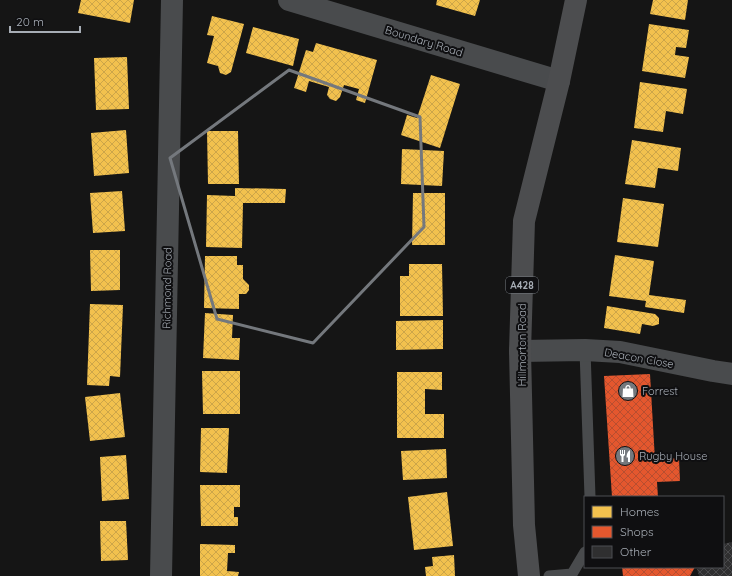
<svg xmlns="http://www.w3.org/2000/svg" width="732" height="576" font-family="Quicksand,sans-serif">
<defs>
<pattern id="homes-cross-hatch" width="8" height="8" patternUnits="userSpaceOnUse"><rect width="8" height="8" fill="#f2c14e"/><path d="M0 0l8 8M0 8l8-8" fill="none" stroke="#cca549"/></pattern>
<pattern id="shops-cross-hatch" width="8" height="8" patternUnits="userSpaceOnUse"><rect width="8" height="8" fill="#e4572e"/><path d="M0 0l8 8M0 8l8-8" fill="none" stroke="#b84e30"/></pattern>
<pattern id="building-cross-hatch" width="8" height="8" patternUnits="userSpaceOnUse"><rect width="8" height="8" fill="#2f2f30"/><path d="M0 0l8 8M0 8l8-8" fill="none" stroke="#4a4a4c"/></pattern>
</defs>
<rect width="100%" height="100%" fill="#151515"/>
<g fill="url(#homes-cross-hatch)">
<path d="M81,0h53l-4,23 -52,-10z"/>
<path d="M437,0h43l-5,16 -39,-11z"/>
<path d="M653,0h35l-3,20 -35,-6z"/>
<path d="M212,16l32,8 -13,48 -5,3 -6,-2 -2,-7 -11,-3 7,-27 -7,-1z"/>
<path d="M649,24l40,6 -3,18 -10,-1 -1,8 14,2 -4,21 -43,-7z"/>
<path d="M253,27l46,12 -6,27 -47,-13z"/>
<path d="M316,43l61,17 -12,43 -9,-3 3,-11 -15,-4 -4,12 -4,4 -6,-2 -3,-4 2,-8 -20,-6 -3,11 -12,-4 12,-38 7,2z"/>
<path d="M127,57l2,52 -33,1 -2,-52z"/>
<path d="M431,75l29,9 -20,64 -39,-13 6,-20 10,3z"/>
<path d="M640,82l47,7 -4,25 -17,-3 -3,21 -29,-4z"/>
<path d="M126,130l3,43 -35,3 -3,-43z"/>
<path d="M207,131h31l1,53h-31z"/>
<path d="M632,140l49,8 -3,23 -20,-3 -3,20 -30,-4z"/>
<path d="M402,149l42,2 -2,35 -41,-2z"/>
<path d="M235,188l51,1 -1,14h-42l-1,45 -36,-1 1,-52 28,1z"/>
<path d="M122,191l3,40 -32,2 -3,-40z"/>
<path d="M413,193h32v52h-33z"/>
<path d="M623,198l41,6 -6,43 -41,-5z"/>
<path d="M90,250h30v40l-29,1z"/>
<path d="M615,255l39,6 -5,34 37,5 -2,13 -39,-6 1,-6 -37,-5z"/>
<path d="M205,256h32v9h6v14l6,6v5l-3,4h-7v15l-35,-1z"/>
<path d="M409,264h33l1,52h-43v-40h9z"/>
<path d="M90,304l33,1 -3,72 -10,-1 -1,10 -22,-1z"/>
<path d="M607,306l48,8 4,4v6l-6,2 -11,-2 -2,10 -36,-6z"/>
<path d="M205,313l28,2 -1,23h8l-1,22 -36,-2z"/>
<path d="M443,320v29l-47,1v-29z"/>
<path d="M202,371h38v43h-37z"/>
<path d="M397,372h45v18l-17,-1v25h19v24h-47z"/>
<path d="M120,393l5,44 -35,4 -5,-44z"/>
<path d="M201,428h28l-2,45 -27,-1z"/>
<path d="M446,449l1,29 -44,2 -2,-29z"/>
<path d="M126,455l3,44 -27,2 -2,-44z"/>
<path d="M200,485h40v22h-6v10h4v9h-37z"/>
<path d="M447,492l6,54 -39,4 -6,-53z"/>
<path d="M100,521h26l2,39 -27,1z"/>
<path d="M200,544l35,1v8h-7l-1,18 12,1 -1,4h-38z"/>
<path d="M454,555l1,21h-29l-1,-9 8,-1 -1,-9z"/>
</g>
<g fill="url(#shops-cross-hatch)">
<path d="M650,374l5,86 24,-2 1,23 -23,1 1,15h-46l-8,-121z"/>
<path d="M622,567h73l-5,9h-67z"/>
</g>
<path fill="url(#building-cross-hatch)" d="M732,542v34h-33l-2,-7 7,-2h19v-23z"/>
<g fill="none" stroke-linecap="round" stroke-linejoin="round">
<g stroke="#494b4d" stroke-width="11">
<path d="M585,350l5,147"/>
<path d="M549,576l23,-2 13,-22"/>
</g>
<g stroke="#494b4d" stroke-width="22">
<path d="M289,0l270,81"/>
<path d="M520,351l65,-1 35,2 93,19 19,3"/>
<path d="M161,576l11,-576"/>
</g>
<path stroke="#4c4d4f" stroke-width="22" d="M529,576l-5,-51 -4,-174 4,-130 35,-140 17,-81"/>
</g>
<path fill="none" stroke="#74787d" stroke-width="3" stroke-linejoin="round" d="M289,70l131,47 4,110 -111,116 -96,-24 -47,-161z"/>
<defs>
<g id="shop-disc" transform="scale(1)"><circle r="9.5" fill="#74787d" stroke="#0f0f11"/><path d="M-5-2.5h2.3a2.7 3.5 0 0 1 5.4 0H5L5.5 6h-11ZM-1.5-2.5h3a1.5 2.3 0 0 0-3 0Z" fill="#fff"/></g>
<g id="restaurant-disc" transform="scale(1)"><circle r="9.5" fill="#74787d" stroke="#0f0f11"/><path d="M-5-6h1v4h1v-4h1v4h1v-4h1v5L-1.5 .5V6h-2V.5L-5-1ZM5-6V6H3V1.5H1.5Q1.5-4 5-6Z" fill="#fff"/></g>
</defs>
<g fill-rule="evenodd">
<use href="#shop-disc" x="628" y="391"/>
<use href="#restaurant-disc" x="625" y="456"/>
</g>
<g text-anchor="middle" stroke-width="4" stroke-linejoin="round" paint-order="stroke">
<rect fill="#0f0f11" stroke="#797e84" stroke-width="1" x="506" y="277" width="32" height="16" rx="3"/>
<g font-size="10" font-weight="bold" fill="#a7adb5">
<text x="522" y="289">A428</text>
</g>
<g font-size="11" fill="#a7adb5" stroke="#0f0f11">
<text transform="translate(424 41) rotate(17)" y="4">Boundary Road</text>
<text transform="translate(167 288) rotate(-89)" y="4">Richmond Road</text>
<text transform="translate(522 345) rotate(-90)" y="4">Hillmorton Road</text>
<text transform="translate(639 358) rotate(10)" y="4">Deacon Close</text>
</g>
<g font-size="11" fill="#a7adb5" stroke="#0f0f11" text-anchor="start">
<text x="642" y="395">Forrest</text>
<text x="639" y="460">Rugby House</text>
</g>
</g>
<rect x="584" y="496" width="140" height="72" fill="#0f0f11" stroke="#4c4e53"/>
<rect x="592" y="506" width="20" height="12" fill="#f2c14e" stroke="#4c4e53"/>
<text x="620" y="516" font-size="12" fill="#a7adb5">Homes</text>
<rect x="592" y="526" width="20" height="12" fill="#e4572e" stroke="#4c4e53"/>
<text x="620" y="536" font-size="12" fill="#a7adb5">Shops</text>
<rect x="592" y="546" width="20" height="12" fill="#2f2f30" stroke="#4c4e53"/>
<text x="620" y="556" font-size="12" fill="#a7adb5">Other</text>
<path d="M10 26v6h70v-6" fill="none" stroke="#a7adb5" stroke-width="2"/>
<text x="16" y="26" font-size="12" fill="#a7adb5" stroke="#0f0f11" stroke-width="3" paint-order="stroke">20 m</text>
</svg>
